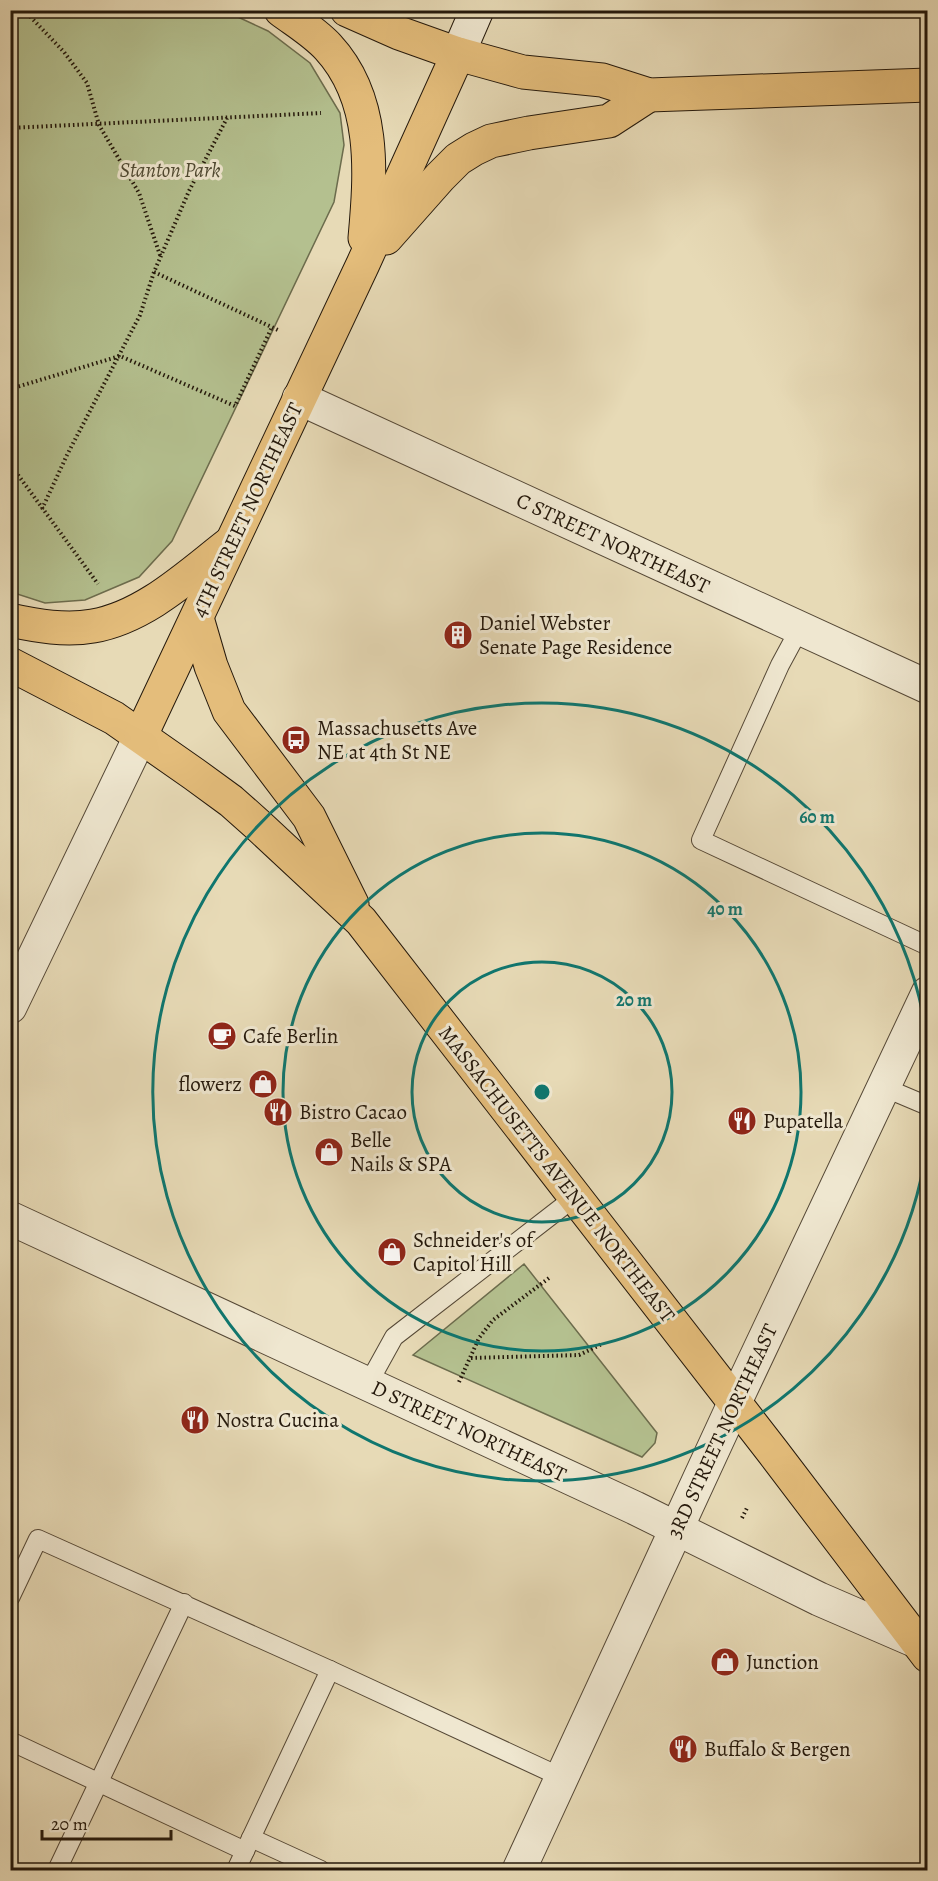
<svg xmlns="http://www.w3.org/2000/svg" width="938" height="1881" font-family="Alegreya,serif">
<rect width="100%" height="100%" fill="#e7dab6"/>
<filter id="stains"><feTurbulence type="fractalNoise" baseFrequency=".00333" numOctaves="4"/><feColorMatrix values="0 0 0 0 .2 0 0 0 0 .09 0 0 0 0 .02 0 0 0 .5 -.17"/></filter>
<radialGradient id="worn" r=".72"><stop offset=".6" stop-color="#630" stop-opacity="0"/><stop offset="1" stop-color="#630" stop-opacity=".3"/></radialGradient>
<g fill="#b4c08f" stroke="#6c6c4d" stroke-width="1.5">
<path d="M11,10l214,1 43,20 42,32 30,50 4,32 -10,57 -162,339 -33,36 -54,23 -40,3 -34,-11z"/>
<path d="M524,1264l133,169 -2,10 -13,14 -229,-102z"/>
</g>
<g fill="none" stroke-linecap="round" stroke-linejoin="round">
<g stroke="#554836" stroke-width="20">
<g id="service">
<path d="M800,628l-20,37 -79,175 227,106"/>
<path d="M883,1087l45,19"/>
<path d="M368,1384l26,-47 181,-140"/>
<path d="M10,1598l28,-59 292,131 231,107"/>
<path d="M10,1741l235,110"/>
<path d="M251,1838l70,32"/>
<path d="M57,1870l127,-267"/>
<path d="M236,1870l94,-200"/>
</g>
</g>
<g stroke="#554836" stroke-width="35">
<g id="minor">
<path d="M299,398l629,289"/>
<path d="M10,1218l625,290 184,91 97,42"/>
<path d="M519,1870l215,-466 194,-411"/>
</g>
</g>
<g stroke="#554836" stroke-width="35">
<path id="tertiary" d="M10,1007l131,-272"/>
</g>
<g stroke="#24180b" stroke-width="35">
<path id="secondary" d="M458,54l19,-44"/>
</g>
<g stroke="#24180b" stroke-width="35">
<g id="primary">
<path d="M281,10c16,12 33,22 47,37 48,52 43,125 37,191"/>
<path d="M347,10l52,23 59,21 65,18 79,8 47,15 279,-10"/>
<path d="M386,238l54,-61 18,-18 16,-10 17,-8 38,-8 80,-12 40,-26"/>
<path d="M197,618l14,48 18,45 80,106 43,87"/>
<path d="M10,620c27,6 56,11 83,6 52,-9 96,-51 136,-82"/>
<path d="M10,664l104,54 80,56 37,27 27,24 103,96 412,531 155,204"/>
<path d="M141,735l222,-471 95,-210"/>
</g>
</g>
<g stroke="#24180b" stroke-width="4" stroke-dasharray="1.5 3" stroke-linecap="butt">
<path d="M24,10l40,42 23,31 12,42 40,68 22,65"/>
<path d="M10,128l311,-15"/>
<path d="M154,272l124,58"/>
<path d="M10,389l110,-33 115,50 37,-79"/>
<path d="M10,464l88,120"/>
<path d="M42,509l25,-54 73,-140 14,-43 35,-81 38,-73"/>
<path d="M471,1358l108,-3 23,-11"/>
<path d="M459,1382l20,-44 14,-18 56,-42"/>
<path d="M742,1518l5,-10"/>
</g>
<use href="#service" stroke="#efe7d0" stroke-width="18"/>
<use href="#minor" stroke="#efe7d0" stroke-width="33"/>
<use href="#tertiary" stroke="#efe7d0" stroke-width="33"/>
<use href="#secondary" stroke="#efe7d0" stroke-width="33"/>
<use href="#primary" stroke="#e4bd7b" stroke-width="33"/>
</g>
<g fill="none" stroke="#0f766e" stroke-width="3">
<circle cx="542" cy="1092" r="130"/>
<circle cx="542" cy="1092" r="259"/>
<path d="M927 1146A389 389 0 1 1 927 1038"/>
</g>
<defs>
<g id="building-disc" transform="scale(1.5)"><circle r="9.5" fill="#8f2418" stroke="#efe7d0"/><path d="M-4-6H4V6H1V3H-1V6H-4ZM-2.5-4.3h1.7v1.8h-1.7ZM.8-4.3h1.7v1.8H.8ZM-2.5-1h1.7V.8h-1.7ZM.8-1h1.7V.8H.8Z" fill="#fff"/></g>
<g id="bus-disc" transform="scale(1.5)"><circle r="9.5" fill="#8f2418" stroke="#efe7d0"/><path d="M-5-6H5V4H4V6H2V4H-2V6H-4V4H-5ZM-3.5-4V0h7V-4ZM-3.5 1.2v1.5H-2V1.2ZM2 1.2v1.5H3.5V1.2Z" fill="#fff"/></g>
<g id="cafe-disc" transform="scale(1.5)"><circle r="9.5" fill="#8f2418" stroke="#efe7d0"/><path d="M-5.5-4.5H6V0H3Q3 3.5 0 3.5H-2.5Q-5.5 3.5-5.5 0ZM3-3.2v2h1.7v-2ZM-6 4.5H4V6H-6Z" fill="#fff"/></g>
<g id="shop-disc" transform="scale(1.5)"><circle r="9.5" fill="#8f2418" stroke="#efe7d0"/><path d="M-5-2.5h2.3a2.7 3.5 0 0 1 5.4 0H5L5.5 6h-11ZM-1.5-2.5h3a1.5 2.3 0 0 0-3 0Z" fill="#fff"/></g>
<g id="restaurant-disc" transform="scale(1.5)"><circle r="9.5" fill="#8f2418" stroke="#efe7d0"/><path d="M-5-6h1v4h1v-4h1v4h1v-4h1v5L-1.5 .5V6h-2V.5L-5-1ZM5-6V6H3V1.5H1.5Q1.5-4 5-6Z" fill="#fff"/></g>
</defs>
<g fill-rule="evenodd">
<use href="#building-disc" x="458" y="635"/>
<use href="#bus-disc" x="296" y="740"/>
<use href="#cafe-disc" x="222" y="1036"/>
<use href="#shop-disc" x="263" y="1084"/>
<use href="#restaurant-disc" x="278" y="1112"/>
<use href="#restaurant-disc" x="742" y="1121"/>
<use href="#shop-disc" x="329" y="1152"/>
<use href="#shop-disc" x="392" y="1252"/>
<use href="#restaurant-disc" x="195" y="1420"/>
<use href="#shop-disc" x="725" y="1662"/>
<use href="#restaurant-disc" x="683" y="1749"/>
</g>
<g text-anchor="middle" stroke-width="6" stroke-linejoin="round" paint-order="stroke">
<g font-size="21" font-style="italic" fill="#4f4a33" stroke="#efe7d0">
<text x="170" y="177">Stanton Park</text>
</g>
<g font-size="21" fill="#24180b" stroke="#efe7d0">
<text transform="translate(247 510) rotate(-65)" y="7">4TH STREET NORTHEAST</text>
<text transform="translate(613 543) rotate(25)" y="7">C STREET NORTHEAST</text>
<text transform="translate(557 1174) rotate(52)" y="7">MASSACHUSETTS AVENUE NORTHEAST</text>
<text transform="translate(469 1431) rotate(25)" y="7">D STREET NORTHEAST</text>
<text transform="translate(722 1431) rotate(-65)" y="7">3RD STREET NORTHEAST</text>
</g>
<g font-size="21" fill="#24180b" stroke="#efe7d0" text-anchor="start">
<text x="479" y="630">Daniel Webster<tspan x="479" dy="24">Senate Page Residence</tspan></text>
<text x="317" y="735">Massachusetts Ave<tspan x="317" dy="24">NE at 4th St NE</tspan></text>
<text x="243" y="1043">Cafe Berlin</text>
<text x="242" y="1091" text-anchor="end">flowerz</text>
<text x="299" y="1119">Bistro Cacao</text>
<text x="763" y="1128">Pupatella</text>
<text x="350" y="1147">Belle<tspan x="350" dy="24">Nails &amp; SPA</tspan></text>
<text x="413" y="1247">Schneider's of<tspan x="413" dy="24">Capitol Hill</tspan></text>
<text x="216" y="1427">Nostra Cucina</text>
<text x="746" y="1669">Junction</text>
<text x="704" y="1756">Buffalo &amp; Bergen</text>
</g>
</g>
<circle cx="542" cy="1092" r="9" fill="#0f766e" stroke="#efe7d0" stroke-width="3"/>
<g font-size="18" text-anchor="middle" font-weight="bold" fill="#0f766e" stroke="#efe7d0" stroke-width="6" stroke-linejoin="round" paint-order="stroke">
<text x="817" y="823">60 m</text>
<text x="725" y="915">40 m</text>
<text x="634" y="1006">20 m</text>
</g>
<rect width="938" height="1881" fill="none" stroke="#e7dab6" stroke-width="36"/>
<rect x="12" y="12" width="914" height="1857" fill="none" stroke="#24180b" stroke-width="3"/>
<rect x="18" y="18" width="902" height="1845" fill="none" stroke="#24180b" stroke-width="1.5"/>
<path d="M42 1830v9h129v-9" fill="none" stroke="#24180b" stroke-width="3"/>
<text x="51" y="1830" font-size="18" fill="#24180b" stroke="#efe7d0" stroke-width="4.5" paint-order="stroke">20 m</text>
<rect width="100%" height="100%" filter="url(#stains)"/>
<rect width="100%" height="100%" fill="url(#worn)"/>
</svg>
